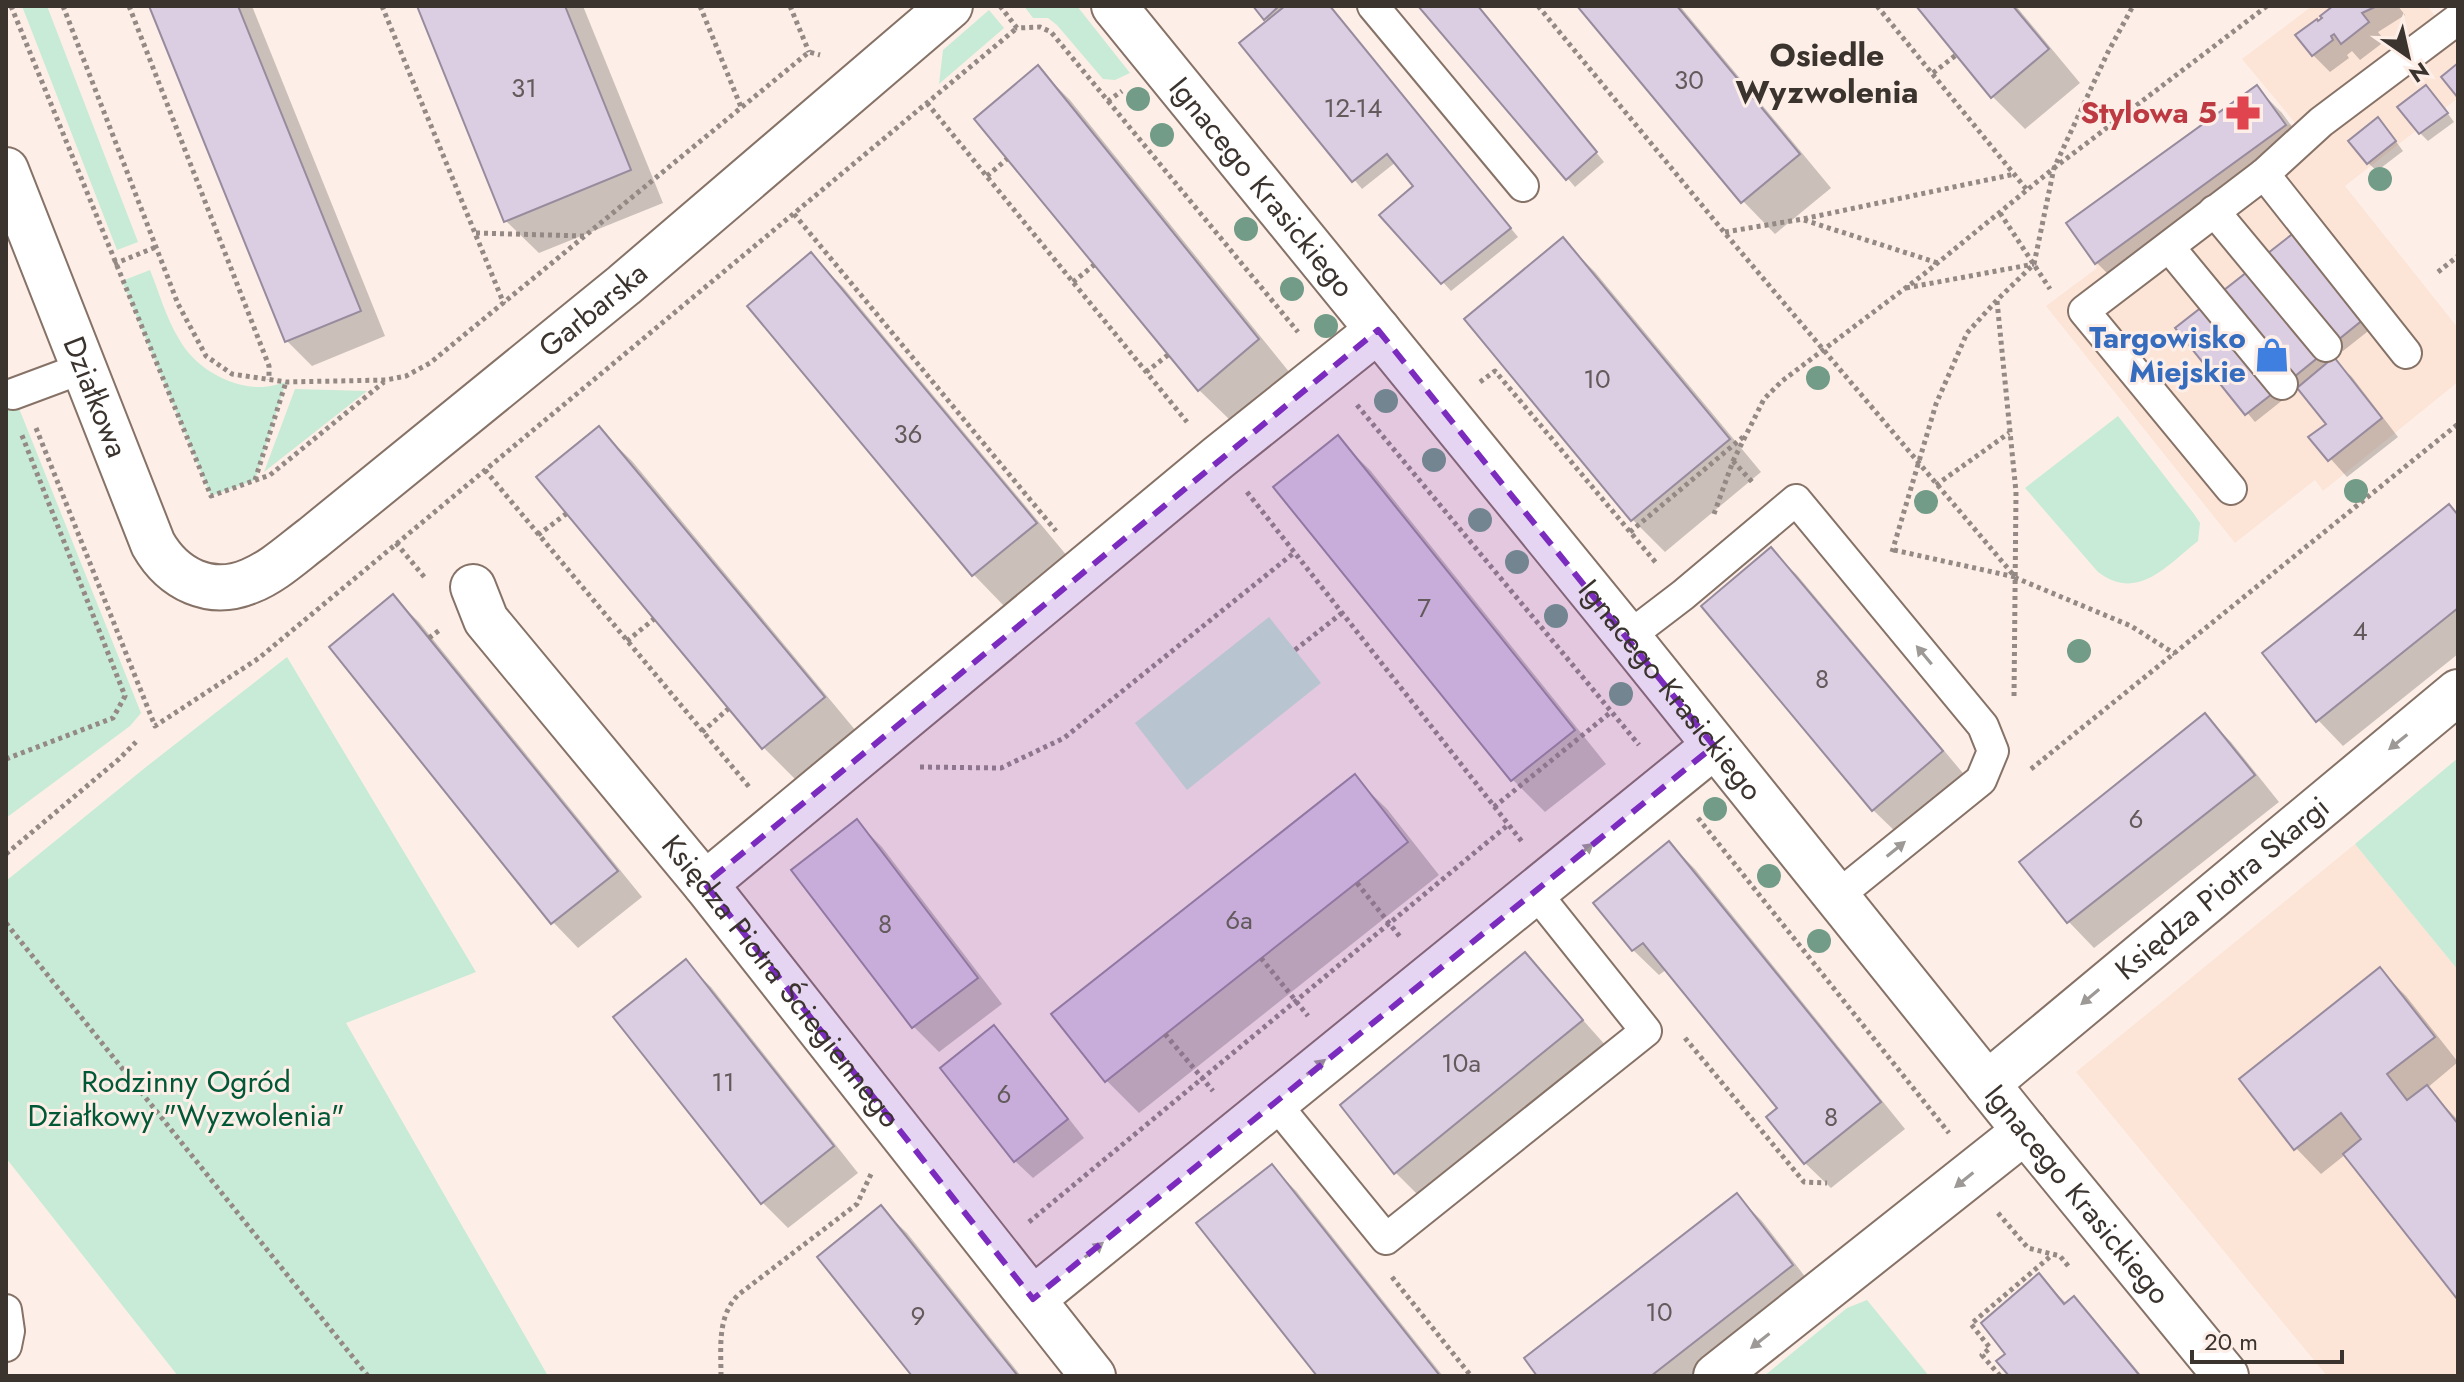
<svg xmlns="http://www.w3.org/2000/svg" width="2464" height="1382" font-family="Jost,sans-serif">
<rect width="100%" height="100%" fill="#fdefe8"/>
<g fill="#fce4d7">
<path d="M2312,6h115l31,37v55l-113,88 113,142v54l-135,109 -8,-11 -80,63 -189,-237 51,-38 -2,-4 191,-139 10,-1 -54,-65z"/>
<path d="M2355,844l103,126v406h-131l-251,-304z"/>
</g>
<g fill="#c7ebd6">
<path d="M22,6h25l91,236 -21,8z"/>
<path d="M1024,6h53l53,67 -15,7 -12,-1 -46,-54 -9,-7h-15z"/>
<path d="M989,10l15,18 -65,56 4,-34z"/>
<path d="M150,270c9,22 16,48 29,69 15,28 51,49 83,48 8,0 16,-3 24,-5l-31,98 -44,16 -89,-215z"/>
<path d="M6,376l135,337 -11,13 -124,92z"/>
<path d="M295,389l72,2 -103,81z"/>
<path d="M2118,416l76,98 6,9 -2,18c-32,25 -60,61 -100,31l-73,-84z"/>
<path d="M1269,617l52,66 -134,107 -52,-67z"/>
<path d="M287,657l189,315 -130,51 202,353h-370l-172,-218v-277l140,-114z"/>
<path d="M2458,758v212l-103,-126z"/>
<path d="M1867,1300l62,76h-165l83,-68z"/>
</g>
<g fill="#0003">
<path d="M152,6h100l133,330 -73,30 -25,-25z"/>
<path d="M419,6h164l80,197 -124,50 -33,-32z"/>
<path d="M1255,6h74l189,231 -67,54 -69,-76 34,-29 -20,-24 -34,27 -120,-145 27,-22z"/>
<path d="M1421,6h56l127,156 -29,25z"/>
<path d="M1580,6h100l151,182 -56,46 -32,-33z"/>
<path d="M1918,6h98l64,77 -55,46 -33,-33z"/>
<path d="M2336,6h62l7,9 -27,17 7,9 -25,19 -8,-9 -5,4 2,3 -19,14 -17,-17 5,-32z"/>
<path d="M1038,68l32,32 220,273 -58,49 -33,-32 -222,-271z"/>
<path d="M2257,88l25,25 28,38 -188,137 -26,-26z"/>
<path d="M2434,95l20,27 -26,19 -8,-8z"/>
<path d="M2386,128l17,23 -26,20 -9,-8z"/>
<path d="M1563,240l32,32 166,200 -96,80 -32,-32 -166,-201z"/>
<path d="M2303,243l69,85 -29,23 -9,-8z"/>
<path d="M811,255l32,32 225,270 -62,51 -32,-33 -224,-269z"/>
<path d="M2259,280l69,85 6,-5 18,17 46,60 -51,40 -36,-40 18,-13 -38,-45z"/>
<path d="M2215,314l69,85 -29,23 -77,-93z"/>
<path d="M599,429l33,32 224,270 -60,49 -32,-32 -225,-270z"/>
<path d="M1337,438l33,32 236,294 -61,48 -32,-32 -237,-293z"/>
<path d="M2458,515v139l-115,92 -25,-26z"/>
<path d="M1771,550l26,25 170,203 -68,57 -26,-25z"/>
<path d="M393,597l26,25 223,275 -64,51 -25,-26z"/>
<path d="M2205,716l26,26 48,60 -185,146 -25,-26 -48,-59z"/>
<path d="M1354,777l33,32 52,66 -300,238 -33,-33z"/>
<path d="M857,822l25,25 120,157 -63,48 -25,-25 -120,-157z"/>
<path d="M1669,843l26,26 210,260 -74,59 -26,-25 -25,-54 -113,-140 -8,6 -26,-25z"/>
<path d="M1525,955l82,92 -186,151 -26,-26z"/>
<path d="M685,962l26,25 147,186 -70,55 -25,-25 -147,-185z"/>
<path d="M2380,970l26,26 52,66 -31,26 31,32v177l-112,-143 -25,20 -25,-26z"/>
<path d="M994,1028l17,17 73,93 -51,40 -18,-17z"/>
<path d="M1272,1166l25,26 146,184h-124z"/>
<path d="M1737,1196l25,25 55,71 -108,84h-169z"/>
<path d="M881,1208l26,25 114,143h-106z"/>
<path d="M2039,1276l28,28 6,-5 26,26 43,51h-130l-4,-22z"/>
</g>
<g fill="#dbcee2" stroke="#978b9d" stroke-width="2">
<path d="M149,6h89l123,305 -76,31z"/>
<path d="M417,6h148l66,164 -127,52z"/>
<path d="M1253,6h26l-15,14z"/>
<path d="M1285,6h45l181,222 -70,56 -62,-69 34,-29 -26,-32 -35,28 -113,-139z"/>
<path d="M1418,6h60l119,146 -31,28z"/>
<path d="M1577,6h100l123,148 -59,49z"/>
<path d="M1916,6h97l36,43 -58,49z"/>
<path d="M2333,6h44l-15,7 7,9 -28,22 -7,-10 -3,2 2,4 -21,16 -17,-21 22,-16 1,2 4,-3 -2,-2z"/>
<path d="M2458,63v35l-17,-21z"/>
<path d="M1038,65l221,274 -61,52 -224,-272z"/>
<path d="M2257,85l29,40 -191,139 -29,-41z"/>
<path d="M2426,85l22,28 -29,21 -22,-27z"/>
<path d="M2378,117l18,24 -29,23 -19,-23z"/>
<path d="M2295,232l70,86 -32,26 -70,-87z"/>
<path d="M1563,237l167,202 -99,82 -167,-202z"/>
<path d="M811,252l226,271 -65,53 -225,-270z"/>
<path d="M2251,269l70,86 -32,26 -70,-87z"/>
<path d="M2207,303l70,87 -32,25 -70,-87z"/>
<path d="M2334,357l48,61 -54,43 -20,-24 18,-13 -29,-36z"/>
<path d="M599,426l226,271 -63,52 -226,-272z"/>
<path d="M1338,435l237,295 -64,51 -238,-294z"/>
<path d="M2449,504l9,11v93l-142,114 -54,-69z"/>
<path d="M1771,547l172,204 -71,60 -171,-205z"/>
<path d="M393,594l225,277 -67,53 -222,-277z"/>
<path d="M2205,713l50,62 -188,148 -48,-61z"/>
<path d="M1355,774l53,68 -303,240 -54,-68z"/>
<path d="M857,819l121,159 -66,50 -121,-158z"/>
<path d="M1669,841l212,261 -77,62 -38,-47 11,-9 -134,-165 -11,8 -39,-48z"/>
<path d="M1525,952l58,68 -189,154 -54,-69z"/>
<path d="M686,959l148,187 -73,58 -148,-187z"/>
<path d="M2380,967l55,70 -48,37 20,26 20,-15 31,39v176l-115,-146 18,-15 -20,-26 -47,37 -55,-71z"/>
<path d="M994,1025l74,94 -54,43 -74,-94z"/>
<path d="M1272,1164l168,212h-123l-121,-153z"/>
<path d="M1737,1193l56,72 -142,111h-114l-13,-18z"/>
<path d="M881,1205l137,171h-106l-95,-119z"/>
<path d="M2039,1273l25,31 10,-8 66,80h-131l-13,-15 9,-7 -24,-31z"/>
</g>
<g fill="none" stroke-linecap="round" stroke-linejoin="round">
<g stroke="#867267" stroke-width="34">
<g id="lane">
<path d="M1373,6l150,180"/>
<path d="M2264,174l142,179"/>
<path d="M2214,211l112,135"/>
<path d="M2169,247l113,137"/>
<path d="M13,394l70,-26"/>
<path d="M2231,489l-147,-178 180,-137 57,-52 137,-103"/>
<path d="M1628,637l55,-42 113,-95 187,226 10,25 -12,29 -146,118"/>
<path d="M1274,1102l112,137 260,-208 -111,-139"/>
<path d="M6,1310l3,21 -3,15"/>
</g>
</g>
<g stroke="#867267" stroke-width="48">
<g id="street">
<path id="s1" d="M1114,6l514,631 397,494 201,245"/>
<path id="s2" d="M6,170l147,374c20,35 57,54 97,37 23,-9 43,-28 63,-43l311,-253 326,-279"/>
<path id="s3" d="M473,587l13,33 219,264 388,492"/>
<path d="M705,884l514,-427 159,-127"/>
<path id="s4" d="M1987,1084l471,-392"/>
<path d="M1033,1299l681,-553"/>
<path d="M1716,1376l309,-245"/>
</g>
</g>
<g stroke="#948984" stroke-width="5" stroke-dasharray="4 4" stroke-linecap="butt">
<path d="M11,6l200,490 59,-21 114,-93"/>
<path d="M63,6l115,298 28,52 26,18 54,8 100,-2 20,-4 24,-13 379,-311 11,3"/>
<path d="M129,6l140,360v14"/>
<path d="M382,6l122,298"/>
<path d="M700,6l41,101"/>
<path d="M790,6l19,46"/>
<path d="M1000,6l17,22 23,-1 11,5 57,69 14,-10"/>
<path d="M1538,6l186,226 292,346 115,48 44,28"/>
<path d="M1877,6l150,184"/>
<path d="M1933,73l23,-18"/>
<path d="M1108,101l190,231"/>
<path d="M927,103l260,319"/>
<path d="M987,176l20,-17"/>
<path d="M2000,213l50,76"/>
<path d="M794,214l262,317"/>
<path d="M1804,220l134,43"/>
<path d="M1725,232l78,-13 212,-45"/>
<path d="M476,233l108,3"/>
<path d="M114,264l42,-17"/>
<path d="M2438,272l20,-16"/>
<path d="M1073,282l21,-17"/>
<path d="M1906,288l128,-24"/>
<path d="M1997,301l19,191 -2,206"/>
<path d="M1146,372l22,-17"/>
<path d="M1480,382l15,-11 162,193"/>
<path d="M1357,405l282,340"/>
<path d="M36,428l119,298 104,-68 758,-630"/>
<path d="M1733,461l21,23"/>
<path d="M485,470l265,318"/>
<path d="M255,480l31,-98"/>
<path d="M1936,485l73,-52"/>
<path d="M1247,492l276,351"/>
<path d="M1714,514l19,-53 31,-62 18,-18 142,-107 130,-106 213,-162"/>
<path d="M1630,532l113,-95"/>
<path d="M538,535l28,-21"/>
<path d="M396,543l30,36"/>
<path d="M1894,550l121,27"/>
<path d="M1892,552l44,-148 31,-71 30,-33 37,-36 20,-96 54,-116 25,-46"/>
<path d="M429,638l12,-9"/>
<path d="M627,641l27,-22"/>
<path d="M1295,650l47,-37"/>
<path d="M702,732l26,-23"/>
<path d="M6,759l107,-41 12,-22 -104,-263"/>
<path d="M920,767l81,1 63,-30 231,-186"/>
<path d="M2031,769l427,-345"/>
<path d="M1494,807l117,-95"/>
<path d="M1698,818l251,315"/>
<path d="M6,854l113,-95 17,-17"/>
<path d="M1357,883l44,55"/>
<path d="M6,923l362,453"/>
<path d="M1261,958l47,58"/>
<path d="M1165,1034l48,57"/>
<path d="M1685,1038l119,144 23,1"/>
<path d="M1998,1213l30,35 32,8 9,11"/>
<path d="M1029,1222l479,-397"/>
<path d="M1392,1277l79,99"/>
<path d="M721,1376c0,-29 -4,-59 17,-81l119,-91 15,-32"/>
<path d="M2000,1376l-18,-21 8,-7 -19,-24 81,-69"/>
</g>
<use href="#lane" stroke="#fff" stroke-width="30"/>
<use href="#street" stroke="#fff" stroke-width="44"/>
</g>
<g fill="#729c87">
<circle cx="1138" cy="99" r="12"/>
<circle cx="1162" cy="135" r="12"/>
<circle cx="2380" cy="179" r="12"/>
<circle cx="1246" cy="229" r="12"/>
<circle cx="1292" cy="289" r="12"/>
<circle cx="1326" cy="326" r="12"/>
<circle cx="1818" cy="378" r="12"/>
<circle cx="1386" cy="401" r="12"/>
<circle cx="1434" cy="460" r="12"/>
<circle cx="2356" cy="491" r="12"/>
<circle cx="1926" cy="502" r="12"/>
<circle cx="1480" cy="520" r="12"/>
<circle cx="1517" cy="562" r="12"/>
<circle cx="1556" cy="616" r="12"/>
<circle cx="2079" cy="651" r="12"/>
<circle cx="1621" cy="694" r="12"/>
<circle cx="1715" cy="809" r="12"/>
<circle cx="1769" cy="876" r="12"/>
<circle cx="1819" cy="941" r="12"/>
</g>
<defs><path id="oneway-solid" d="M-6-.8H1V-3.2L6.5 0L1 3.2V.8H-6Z" transform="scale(2)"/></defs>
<g fill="#9d9996">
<use href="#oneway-solid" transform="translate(1924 655) rotate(-130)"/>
<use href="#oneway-solid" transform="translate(2398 742) rotate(141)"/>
<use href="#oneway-solid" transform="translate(1896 849) rotate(-39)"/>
<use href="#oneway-solid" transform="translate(1584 851) rotate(-39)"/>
<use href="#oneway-solid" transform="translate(2090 997) rotate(140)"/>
<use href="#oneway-solid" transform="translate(1316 1067) rotate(-39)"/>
<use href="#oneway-solid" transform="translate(1964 1180) rotate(141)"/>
<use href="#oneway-solid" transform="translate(1094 1250) rotate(-39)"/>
<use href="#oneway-solid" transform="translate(1760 1341) rotate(142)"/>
</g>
<path fill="#7b2cbf" fill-opacity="0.2" stroke="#7b2cbf" stroke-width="6" stroke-dasharray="16 10" stroke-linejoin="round" d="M1378,330l336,416 -681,553 -328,-415z"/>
<defs>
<g id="pharmacy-bare" transform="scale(2.76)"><path d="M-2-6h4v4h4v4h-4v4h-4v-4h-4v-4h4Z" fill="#e0444e" stroke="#fdefe8" stroke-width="2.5" paint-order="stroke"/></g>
<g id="shop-bare" transform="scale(2.76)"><path d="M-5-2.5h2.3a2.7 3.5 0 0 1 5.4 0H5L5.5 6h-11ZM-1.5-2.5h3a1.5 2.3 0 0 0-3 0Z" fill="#3f7fe0" stroke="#fdefe8" stroke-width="2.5" paint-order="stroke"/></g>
</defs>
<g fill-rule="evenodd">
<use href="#pharmacy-bare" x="2243" y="113"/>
<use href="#shop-bare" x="2272" y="355"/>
</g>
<g text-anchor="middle" stroke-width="6" stroke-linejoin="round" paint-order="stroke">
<g font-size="26" fill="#635a5b">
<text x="1689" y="89">30</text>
<text x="524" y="97">31</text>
<text x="1353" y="117">12-14</text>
<text x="1597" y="388">10</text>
<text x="908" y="443">36</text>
<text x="1424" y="617">7</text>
<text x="2360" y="640">4</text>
<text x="1822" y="688">8</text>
<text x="2136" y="828">6</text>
<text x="1239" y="929">6a</text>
<text x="885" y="933">8</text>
<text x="1461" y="1072">10a</text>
<text x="723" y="1091">11</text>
<text x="1004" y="1103">6</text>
<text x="1831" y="1126">8</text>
<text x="1659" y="1321">10</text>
<text x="918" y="1325">9</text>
</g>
<g font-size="30" font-weight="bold" fill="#be3a42" stroke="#fdefe8" text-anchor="end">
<text x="2217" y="123">Stylowa 5</text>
</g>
<g font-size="30" fill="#3b332e" stroke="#fdefe8">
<text dy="10" stroke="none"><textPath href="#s1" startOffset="234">Ignacego Krasickiego</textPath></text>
<text dy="10" stroke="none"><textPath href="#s2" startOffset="954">Garbarska</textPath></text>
<text dy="10" stroke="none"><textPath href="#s2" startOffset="244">Działkowa</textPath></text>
<text dy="10" stroke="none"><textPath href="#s1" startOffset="882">Ignacego Krasickiego</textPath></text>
<text dy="10" stroke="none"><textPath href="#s4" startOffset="306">Księdza Piotra Skargi</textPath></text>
<text dy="10" stroke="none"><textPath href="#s3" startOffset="502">Księdza Piotra Ściegiennego</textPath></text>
<text dy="10" stroke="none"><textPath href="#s1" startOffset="1530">Ignacego Krasickiego</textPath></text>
</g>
<g font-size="30" font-weight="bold" fill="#366cbe" stroke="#fdefe8" text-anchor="end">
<text x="2246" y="348">Targowisko<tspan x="2246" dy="34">Miejskie</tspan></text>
</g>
<g font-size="30" fill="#005837" stroke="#fdefe8">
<text x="186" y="1092">Rodzinny Ogród<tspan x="186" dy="34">Działkowy "Wyzwolenia"</tspan></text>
</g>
<g font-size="32" font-weight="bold" fill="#3b332e" stroke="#fdefe8">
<text x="1827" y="66">Osiedle<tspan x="1827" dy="37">Wyzwolenia</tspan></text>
</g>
</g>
<rect width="2464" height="1382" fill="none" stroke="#3b332e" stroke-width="16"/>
<g transform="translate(2408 56) rotate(146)" stroke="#fdefe8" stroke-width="6" paint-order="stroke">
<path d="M0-6L14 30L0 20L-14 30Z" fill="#3b332e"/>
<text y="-12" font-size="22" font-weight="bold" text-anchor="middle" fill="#3b332e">N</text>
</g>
<path d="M2192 1350v12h150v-12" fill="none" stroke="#3b332e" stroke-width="4"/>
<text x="2204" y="1350" font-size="24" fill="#3b332e" stroke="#fdefe8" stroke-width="6" paint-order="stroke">20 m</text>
</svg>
